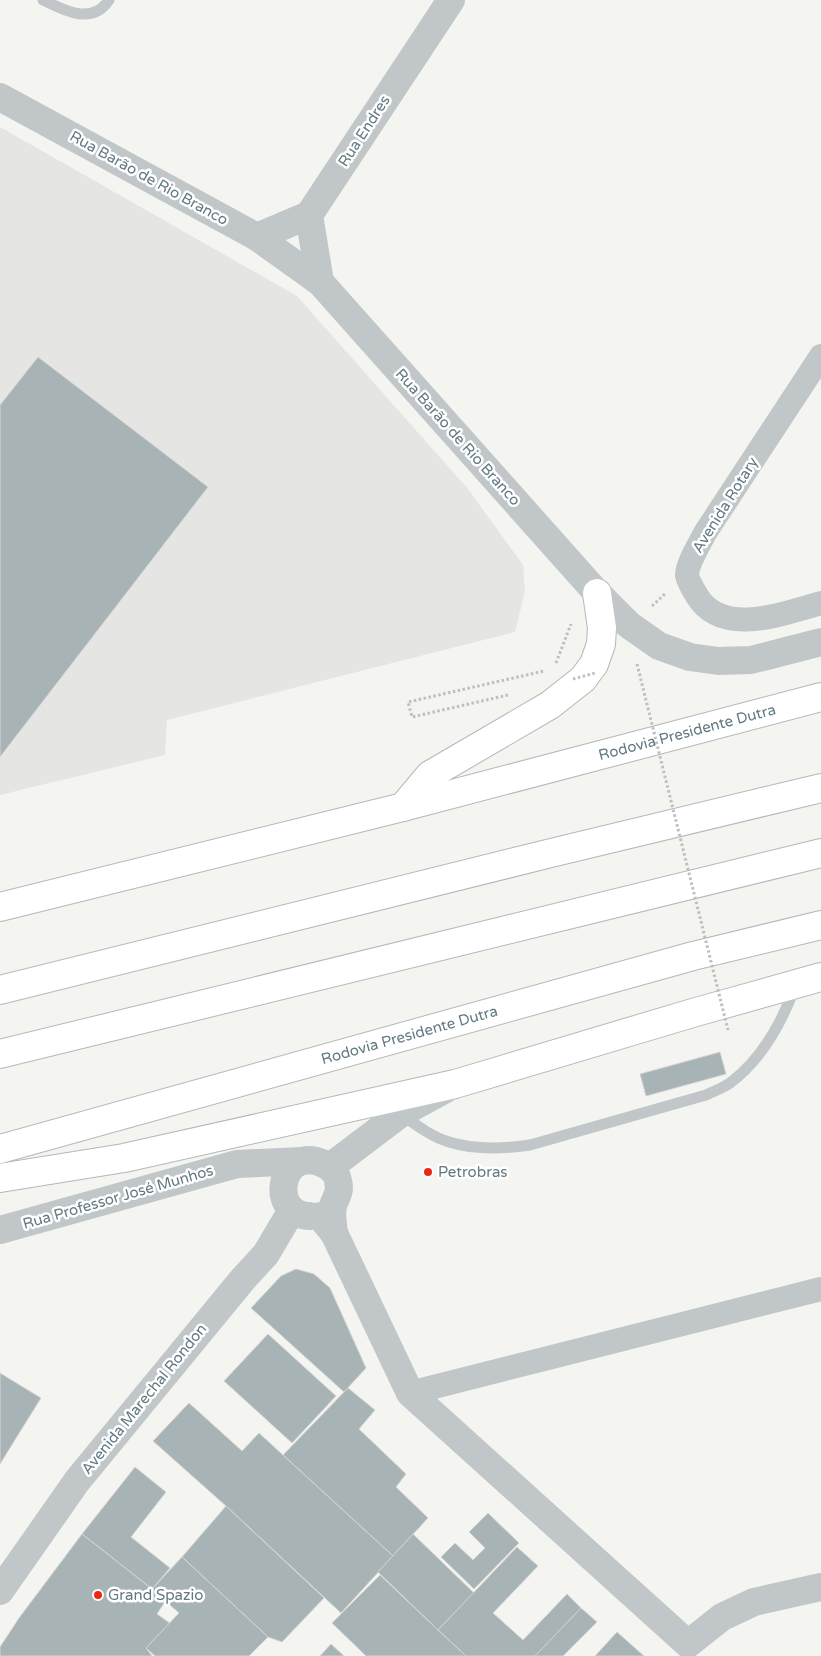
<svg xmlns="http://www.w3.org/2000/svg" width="821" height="1656" font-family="'Varela Round',sans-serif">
<rect width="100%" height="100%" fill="#f4f4f0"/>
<path fill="#e5e5e3" d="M0,127l297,169 171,193 55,76 2,26 -10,41 -348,88 -2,35 -165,40z"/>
<g fill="#a8b3b5" stroke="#d5d5d3">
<path d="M38,357l170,130 -208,270v-352z"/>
<path d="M720,1052l6,22 -80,22 -6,-22z"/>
<path d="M296,1269l18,5 16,14 36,80 -22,24 -93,-84 30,-32z"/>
<path d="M268,1334l68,62 -44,47 -68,-62z"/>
<path d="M0,1373l41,25 -41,66z"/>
<path d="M348,1388l27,22 -16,19 47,45 -10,13 32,31 -35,38 -110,-101z"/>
<path d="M189,1403l53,48 17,-18 134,123 -52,57 -115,-107 -73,-65z"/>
<path d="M135,1467l31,25 -35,45 39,31 -18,21 -70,-55z"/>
<path d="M226,1506l98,92 -42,44 -14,-5 -86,-80z"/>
<path d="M488,1513l31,30 -45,46 -33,-32 14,-14 18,17 12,-12 -16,-16z"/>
<path d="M82,1534l84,66 -9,14 14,10 -25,24 6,8h-152v-9l19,-29z"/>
<path d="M413,1534l61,59 -36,37 -60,-58z"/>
<path d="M517,1547l21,19 -45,47 30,27 44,-46 14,14 -45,48h-70l-28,-26z"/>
<path d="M182,1557l86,80 -19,19h-94l-9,-8 33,-35 -27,-24z"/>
<path d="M380,1575l58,55 28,26h-100l-34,-33z"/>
<path d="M581,1608l16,14 -34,34h-28z"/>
<path d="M617,1632l27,24h-49z"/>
<path d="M331,1644l13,12h-24z"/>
</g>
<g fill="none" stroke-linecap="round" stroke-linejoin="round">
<g stroke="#b3b8ba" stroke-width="30">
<g id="motorway">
<path d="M403,807l27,-32 120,-70 33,-26 11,-15 7,-20 1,-16 -5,-35"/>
<path id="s1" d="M0,907l403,-100 418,-110"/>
<path d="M0,990l551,-137 270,-65"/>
<path d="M0,1054l821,-201"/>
<path id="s2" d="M0,1149l693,-193 128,-31"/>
<path d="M0,1178l124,-20 331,-74 241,-72 125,-35"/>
</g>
</g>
<g stroke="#bdbfc1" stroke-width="3" stroke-dasharray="2.5 2.5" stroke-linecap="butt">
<path d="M652,606l14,-13"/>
<path d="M556,663l15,-39"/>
<path d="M508,695l-96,22 -4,-15 136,-31"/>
</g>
<g stroke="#c1c6c8" stroke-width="11">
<path d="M43,0c20,10 49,26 66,0"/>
<path d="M402,1115c14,10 30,22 47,27 26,8 54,7 81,3l176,-50c8,-4 17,-7 24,-12 31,-23 52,-61 65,-96"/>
</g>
<g stroke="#c1c6c8" stroke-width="24">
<path d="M821,356l-116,177c-5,10 -18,31 -18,42 1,7 7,15 10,21 26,42 87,17 124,7"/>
<path d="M410,1393l411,-104"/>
</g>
<g stroke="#c1c6c8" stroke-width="28">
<path d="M0,97l257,140 63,45 277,311 32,32 30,21 31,11 28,4 33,-1 70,-18"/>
<path d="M309,215l11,67"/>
<path d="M257,237l52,-22 142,-215"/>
<path d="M330,1167l70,-53 44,-24"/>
<path d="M309,1216c-42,-1 -29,-73 15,-52 6,3 13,9 14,17 3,12 -2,15 -5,25 -2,8 0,19 1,27"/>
<path d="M320,1216l14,17 76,160 278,251 34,-27 32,-15 67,-15"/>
<path d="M0,1230l237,-66 65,-3"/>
<path d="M0,1591l77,-110 166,-202 23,-25 26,-44"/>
</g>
<use href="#motorway" stroke="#fff" stroke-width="28"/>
<g stroke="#bdbfc1" stroke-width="3" stroke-dasharray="2.5 2.5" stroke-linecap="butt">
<path d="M637,664l91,366"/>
<path d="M573,679l22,-6"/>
</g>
</g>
<g fill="#f02614" stroke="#fff" stroke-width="2">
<circle cx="428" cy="1172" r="5"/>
<circle cx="98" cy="1595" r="5"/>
</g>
<g text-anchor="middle" stroke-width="5" stroke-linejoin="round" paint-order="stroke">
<g font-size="15" fill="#617983" stroke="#fff">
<text transform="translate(364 131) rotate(-57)" y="5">Rua Endres</text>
<text transform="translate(149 178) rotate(29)" y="5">Rua Barão de Rio Branco</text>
<text transform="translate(458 437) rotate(48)" y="5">Rua Barão de Rio Branco</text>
<text transform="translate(725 505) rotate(-58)" y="5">Avenida Rotary</text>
<text dy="5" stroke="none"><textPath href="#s1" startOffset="709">Rodovia Presidente Dutra</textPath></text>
<text dy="5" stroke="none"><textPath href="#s2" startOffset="425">Rodovia Presidente Dutra</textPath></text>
<text transform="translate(118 1197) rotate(-16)" y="5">Rua Professor José Munhos</text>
<text transform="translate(144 1399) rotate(-51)" y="5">Avenida Marechal Rondon</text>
</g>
<g font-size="15" fill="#617983" stroke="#fff" text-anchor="start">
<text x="438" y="1177">Petrobras</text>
<text x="108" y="1600">Grand Spazio</text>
</g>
</g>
</svg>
